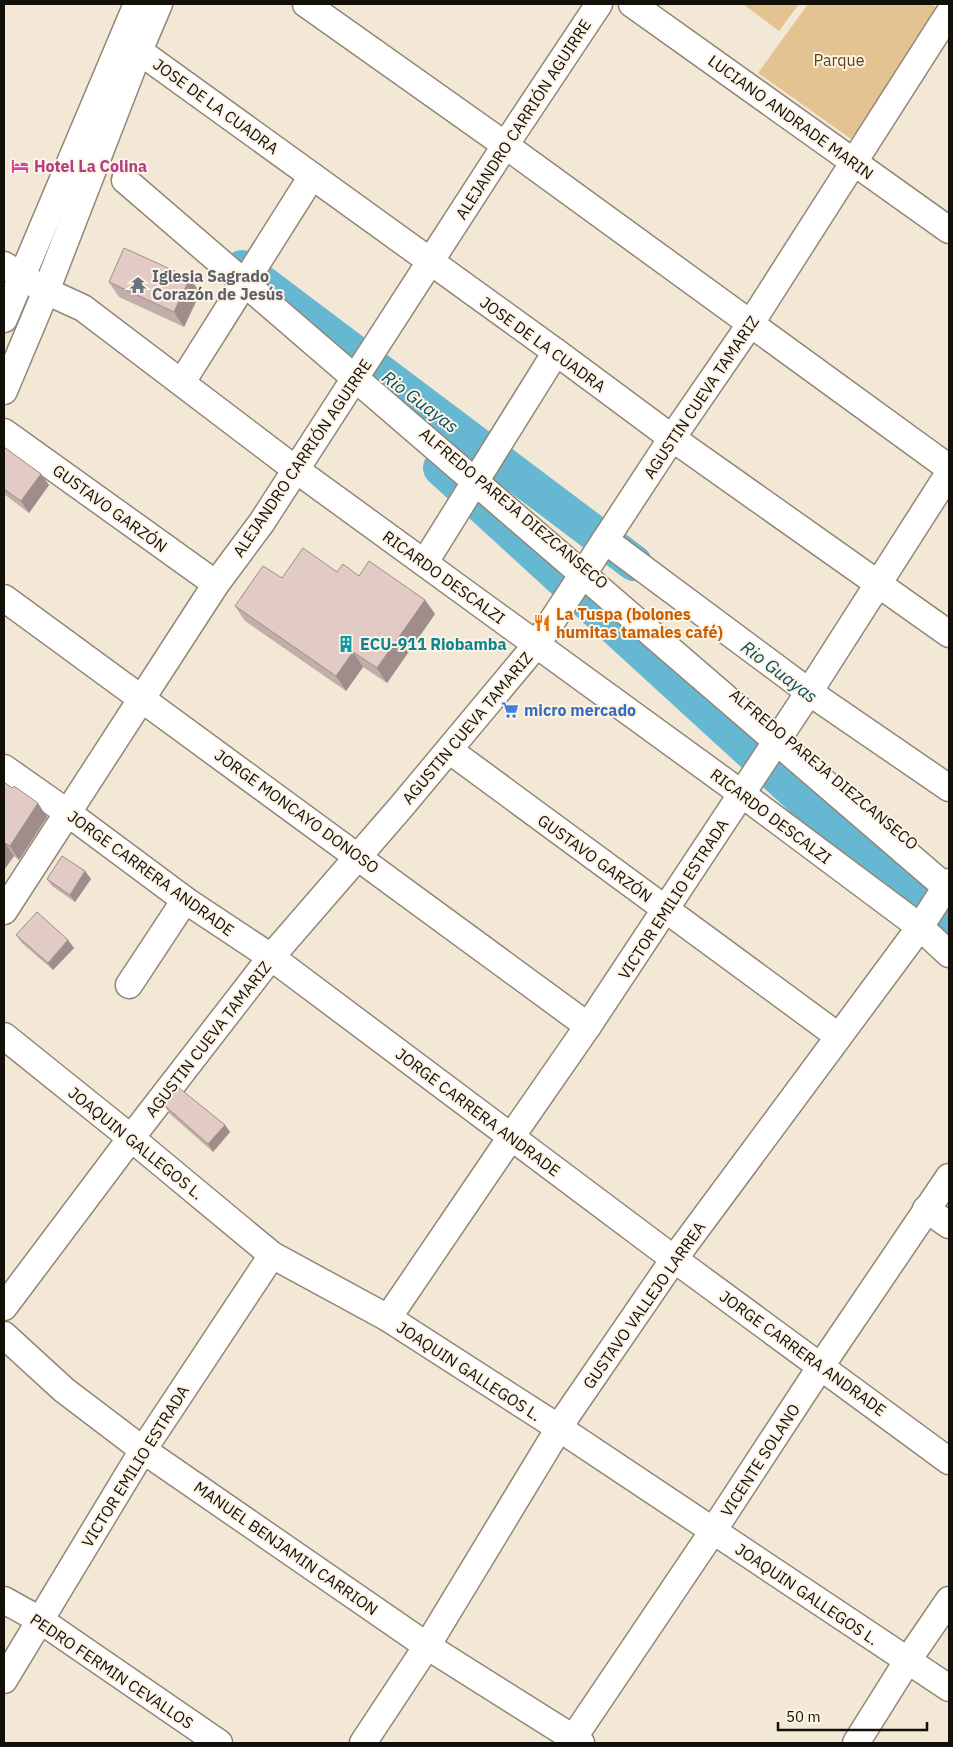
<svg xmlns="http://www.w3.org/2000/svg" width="953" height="1747" font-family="'IBM Plex Sans',sans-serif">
<rect width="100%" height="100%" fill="#f3e7d5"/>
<g fill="#e4c393">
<path d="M743,4h56l-20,27z"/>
<path d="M808,4h123l12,8 -92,127 -93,-66z"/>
</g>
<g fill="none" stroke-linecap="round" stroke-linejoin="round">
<g stroke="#66b7d2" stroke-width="36">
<path d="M242,268l392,295"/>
<path d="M441,468l508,465"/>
</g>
<g stroke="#928776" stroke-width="29">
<g id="minor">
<path d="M306,4l199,141 444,323"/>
<path d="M632,4l317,226"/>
<path d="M139,51l417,301 116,86 277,196"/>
<path d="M125,180l824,710"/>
<path d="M4,265l42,26 37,17 212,161 447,325 178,133 29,27"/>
<path d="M4,319l133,-315"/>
<path d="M182,382l130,-206"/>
<path d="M4,391l42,-100 93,-240 20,-47"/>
<path d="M4,432l212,152"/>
<path d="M606,541l203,151 140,96"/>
<path d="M425,562l131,-210"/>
<path d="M4,598l584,428"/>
<path d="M449,750l389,286"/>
<path d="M4,768l64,45 117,87 86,57 403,302 275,202"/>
<path d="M4,911l212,-327 46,-62 248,-384 89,-134"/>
<path d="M129,985l56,-85"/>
<path d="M4,1036l127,102 141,117 116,63 171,110 390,260"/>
<path d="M926,1209l23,16"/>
<path d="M4,1307l127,-169 140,-181 130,-150 136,-163 135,-206 79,-115 198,-310"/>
<path d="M388,1318l123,-181 77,-111 221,-334 140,-219"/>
<path d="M4,1335l60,55 79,60 284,196 154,97"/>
<path d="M4,1600l36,20 179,123"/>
<path d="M4,1680l139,-230 129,-195"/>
<path d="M363,1743l64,-97 140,-231 107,-156 246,-332 29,-45"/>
<path d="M570,1743l143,-212 108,-165 128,-189"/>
<path d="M856,1743l52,-83 41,-60"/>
</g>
</g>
<use href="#minor" stroke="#fff" stroke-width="26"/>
</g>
<g fill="#c2aea9">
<path d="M109,282l91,11 -16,34 -65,-30z"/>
<path d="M4,447l37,27 8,11 -20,28 -25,-19z"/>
<path d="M337,572l22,4 66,24 10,14 -48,69 -24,-16 -17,24 -101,-70 -10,-15 47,-28z"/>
<path d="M4,782l43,35 -28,43 -5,-4 -10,14z"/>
<path d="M85,871l6,8 -16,23 -23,-16 -5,-7z"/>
<path d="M16,935l52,5 6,8 -21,22 -31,-27z"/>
<path d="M164,1105l61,20 5,7 -17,20 -44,-39z"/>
</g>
<g fill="#9e8d8a">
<path d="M190,278l10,15 -16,34 -10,-15z"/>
<path d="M41,474l8,11 -20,28 -8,-12z"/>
<path d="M425,600l10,14 -48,69 -10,-15z"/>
<path d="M353,652l10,15 -17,24 -10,-15z"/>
<path d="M38,803l9,14 -28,43 -9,-14z"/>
<path d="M5,843l9,13 -10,14v-26z"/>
<path d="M85,871l6,8 -16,23 -5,-7z"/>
<path d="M68,940l6,8 -21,22 -5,-7z"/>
<path d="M225,1125l5,7 -17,20 -5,-8z"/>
</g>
<g fill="#e2cac5" stroke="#9e8d8a">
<path d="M124,248l66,30 -16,34 -65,-30z"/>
<path d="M4,447l37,27 -20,27 -17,-12z"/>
<path d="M303,548l34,24 6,-8 16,12 10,-15 56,39 -48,68 -24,-16 -17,24 -101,-70 28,-40 19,12z"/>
<path d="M4,782l8,6 2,-2 24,17 -28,43 -5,-3 -1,1z"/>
<path d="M62,856l23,15 -15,24 -23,-16z"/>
<path d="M37,912l31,28 -20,23 -32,-28z"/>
<path d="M178,1087l47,38 -17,19 -44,-39z"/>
</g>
<defs>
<g id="hotel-bare" transform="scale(1.35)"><path d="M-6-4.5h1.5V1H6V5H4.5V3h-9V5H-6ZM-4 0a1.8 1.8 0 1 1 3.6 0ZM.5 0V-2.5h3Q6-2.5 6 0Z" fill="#d1479c" stroke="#fef4e6" stroke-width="2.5" paint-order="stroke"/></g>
<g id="temple-bare" transform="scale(1.35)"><path d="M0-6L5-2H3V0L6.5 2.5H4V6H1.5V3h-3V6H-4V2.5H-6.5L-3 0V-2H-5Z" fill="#6b7280" stroke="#fef4e6" stroke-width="2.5" paint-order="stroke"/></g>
<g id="restaurant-bare" transform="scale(1.35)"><path d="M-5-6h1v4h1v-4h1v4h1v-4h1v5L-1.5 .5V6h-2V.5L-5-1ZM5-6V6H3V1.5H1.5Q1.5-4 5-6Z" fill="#e8710a" stroke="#fef4e6" stroke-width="2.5" paint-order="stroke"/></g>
<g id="building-bare" transform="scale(1.35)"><path d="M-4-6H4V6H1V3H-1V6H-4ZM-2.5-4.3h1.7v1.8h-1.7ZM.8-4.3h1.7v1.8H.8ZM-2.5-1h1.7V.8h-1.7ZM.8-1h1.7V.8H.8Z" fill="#0f9aa8" stroke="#fef4e6" stroke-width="2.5" paint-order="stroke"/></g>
<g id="supermarket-bare" transform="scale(1.35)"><path d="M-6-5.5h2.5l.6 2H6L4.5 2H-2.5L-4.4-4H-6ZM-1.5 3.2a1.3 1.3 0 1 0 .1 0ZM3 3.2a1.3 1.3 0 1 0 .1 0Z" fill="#3f7fe0" stroke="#fef4e6" stroke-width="2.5" paint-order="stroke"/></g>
</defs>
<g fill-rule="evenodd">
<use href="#hotel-bare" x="20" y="166"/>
<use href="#temple-bare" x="138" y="285"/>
<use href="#restaurant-bare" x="542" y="623"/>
<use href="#building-bare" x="346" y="644"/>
<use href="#supermarket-bare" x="510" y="710"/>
</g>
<g text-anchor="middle" stroke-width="4" stroke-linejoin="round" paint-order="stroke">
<g font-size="16" fill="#5e4416" stroke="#fef4e6">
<text x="839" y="66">Parque</text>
</g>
<g font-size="16" fill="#130f09" stroke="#fef4e6">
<text transform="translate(216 106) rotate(36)" y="6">JOSE DE LA CUADRA</text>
<text transform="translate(791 117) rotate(36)" y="6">LUCIANO ANDRADE MARIN</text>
<text transform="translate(523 119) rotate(-57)" y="6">ALEJANDRO CARRIÓN AGUIRRE</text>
<text transform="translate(543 344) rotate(36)" y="6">JOSE DE LA CUADRA</text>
<text transform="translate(701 397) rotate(-56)" y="6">AGUSTIN CUEVA TAMARIZ</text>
<text transform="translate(302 458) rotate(-56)" y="6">ALEJANDRO CARRIÓN AGUIRRE</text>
<text transform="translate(110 508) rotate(36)" y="6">GUSTAVO GARZÓN</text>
<text transform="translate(514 508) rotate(40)" y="6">ALFREDO PAREJA DIEZCANSECO</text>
<text transform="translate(444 577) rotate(36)" y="6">RICARDO DESCALZI</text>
<text transform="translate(467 728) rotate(-50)" y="6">AGUSTIN CUEVA TAMARIZ</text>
<text transform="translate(824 769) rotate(40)" y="6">ALFREDO PAREJA DIEZCANSECO</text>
<text transform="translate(297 811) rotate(36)" y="6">JORGE MONCAYO DONOSO</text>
<text transform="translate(771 816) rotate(37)" y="6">RICARDO DESCALZI</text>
<text transform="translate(595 858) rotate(36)" y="6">GUSTAVO GARZÓN</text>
<text transform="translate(151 873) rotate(36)" y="6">JORGE CARRERA ANDRADE</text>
<text transform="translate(673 899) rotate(-57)" y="6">VICTOR EMILIO ESTRADA</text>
<text transform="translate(208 1039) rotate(-52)" y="6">AGUSTIN CUEVA TAMARIZ</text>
<text transform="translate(478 1112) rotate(37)" y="6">JORGE CARRERA ANDRADE</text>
<text transform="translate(136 1143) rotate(39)" y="6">JOAQUIN GALLEGOS L.</text>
<text transform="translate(644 1305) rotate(-55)" y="6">GUSTAVO VALLEJO LARREA</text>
<text transform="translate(803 1353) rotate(36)" y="6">JORGE CARRERA ANDRADE</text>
<text transform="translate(469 1371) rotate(33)" y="6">JOAQUIN GALLEGOS L.</text>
<text transform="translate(760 1460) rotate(-57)" y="6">VICENTE SOLANO</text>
<text transform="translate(135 1466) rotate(-58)" y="6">VICTOR EMILIO ESTRADA</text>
<text transform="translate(286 1548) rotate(35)" y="6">MANUEL BENJAMIN CARRION</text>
<text transform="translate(807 1594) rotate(34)" y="6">JOAQUIN GALLEGOS L.</text>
<text transform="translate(112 1671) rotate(34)" y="6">PEDRO FERMIN CEVALLOS</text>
</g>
<g font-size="16" font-weight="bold" fill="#b23c85" stroke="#fef4e6" text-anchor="start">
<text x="34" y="172">Hotel La Colina</text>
</g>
<g font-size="16" font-weight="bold" fill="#5b616d" stroke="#fef4e6" text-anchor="start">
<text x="152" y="282">Iglesia Sagrado<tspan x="152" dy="18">Corazón de Jesús</tspan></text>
</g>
<g font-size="16" font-weight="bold" fill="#c56008" stroke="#fef4e6" text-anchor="start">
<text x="556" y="620">La Tuspa (bolones<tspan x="556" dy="18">humitas tamales café)</tspan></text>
</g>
<g font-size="16" font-weight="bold" fill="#0d838f" stroke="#fef4e6" text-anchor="start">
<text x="360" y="650">ECU-911 Riobamba</text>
</g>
<g font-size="16" font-weight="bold" fill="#366cbe" stroke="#fef4e6" text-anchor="start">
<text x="524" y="716">micro mercado</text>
</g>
<g font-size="18" font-style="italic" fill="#074f62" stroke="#fef4e6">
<text transform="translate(420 402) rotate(37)" y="6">Rio Guayas</text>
<text transform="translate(779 672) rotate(37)" y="6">Rio Guayas</text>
</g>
</g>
<rect width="953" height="1747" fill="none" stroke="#130f09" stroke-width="10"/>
<path d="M778 1722v8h149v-8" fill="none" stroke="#130f09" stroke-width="2.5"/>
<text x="786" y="1722" font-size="15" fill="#130f09" stroke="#fef4e6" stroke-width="4" paint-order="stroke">50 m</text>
</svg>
